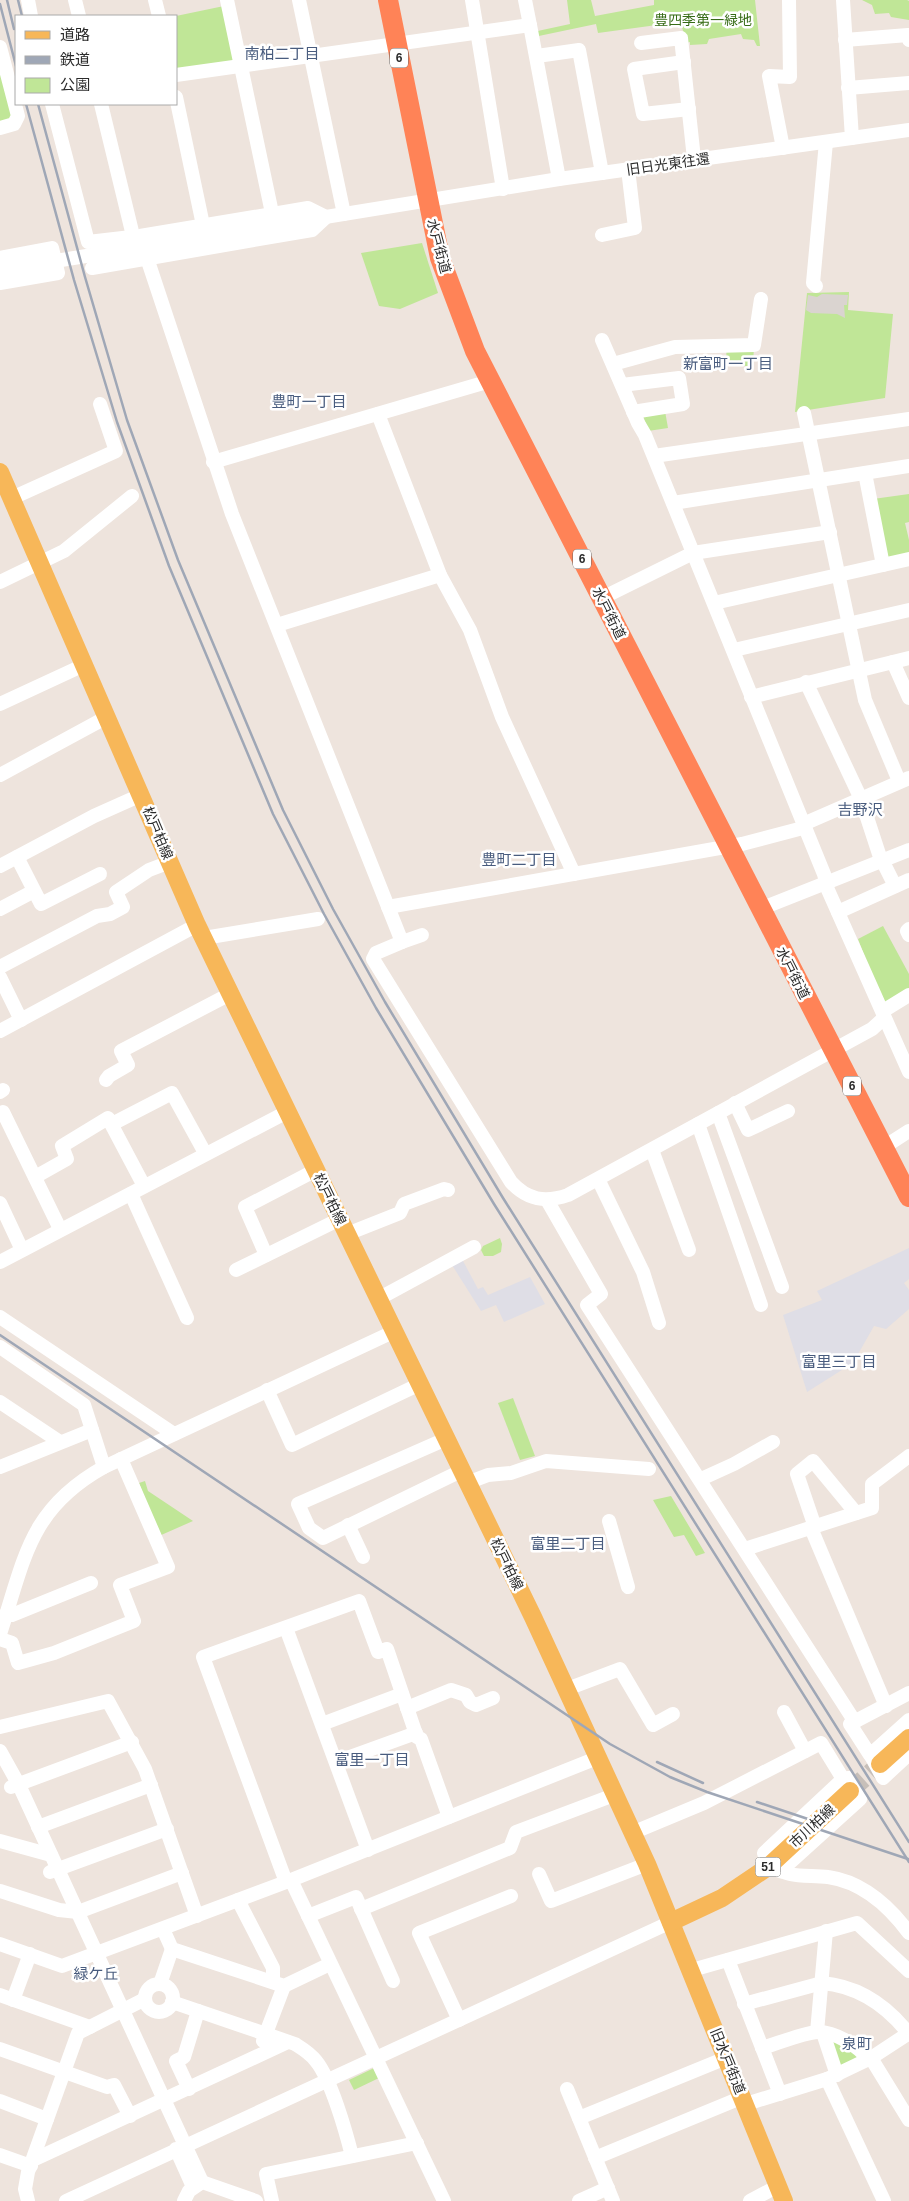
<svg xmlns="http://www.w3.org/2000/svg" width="909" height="2201" font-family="Arial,'Noto Sans JP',sans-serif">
<rect width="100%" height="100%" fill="#eee4dd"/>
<g fill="#dfdee6">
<path d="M909,1248v31l-5,4 5,7v19l-23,20 -12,-3 -21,37 -46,29 -24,-77 39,-15 -5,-9z"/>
<path d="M462,1259l16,30 5,-2 5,8 42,-18 15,27 -41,18 -8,-17 -15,6 -29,-46z"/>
</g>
<g fill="#c0e697">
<path d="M567,0h24l4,16 59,-11v-5h101l5,46h-3l-3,-6 -11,-1 -2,-5 -32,5 -2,5 -17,1v-3l-4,1 -5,-20 -2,-1 -81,11 -2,-9 -62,13 -1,-5 37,-8z"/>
<path d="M862,0h45l2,1v19l-18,-3 -2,-4 -14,1 -3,-9z"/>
<path d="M224,6l12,52 -3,5 -57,6v-53z"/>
<path d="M0,71l15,46 -15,7z"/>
<path d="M422,243l16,50 -38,16 -21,-3 -18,-53z"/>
<path d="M849,292l-1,18 45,4 -8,84 -90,14 12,-119z"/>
<path d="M754,345l-1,21h-26l-1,-20z"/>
<path d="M665,411l3,17 -20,3 -5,-16z"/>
<path d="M909,494v28l-4,1 4,17v16l-20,4 -16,-61z"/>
<path d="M883,926l26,48v17l-20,13 -7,-1 -24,-64z"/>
<path d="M500,1238l2,6 -1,8 -8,4h-9l-3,-6 2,-4z"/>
<path d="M513,1398l22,58 -15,4 -22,-57z"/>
<path d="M145,1481l3,10 45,30 -34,15 -20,-53z"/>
<path d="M671,1496l34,57 -9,3 -12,-21 -10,2 -21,-37z"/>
<path d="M832,2039l27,17 -19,12z"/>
<path d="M374,2068l5,10 -25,12 -5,-10z"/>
</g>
<path fill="#dad4d0" d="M822,294l26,1 -1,10h-3l1,13 -8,-4 -26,-1 -5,-3 2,-15 9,2z"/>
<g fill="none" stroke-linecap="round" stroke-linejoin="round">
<path stroke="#c7bfb9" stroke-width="18" stroke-dasharray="18 9" stroke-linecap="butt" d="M850,1791l30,-27"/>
<g stroke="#fff" stroke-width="14">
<path d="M28,0l3,16"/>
<path d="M75,0l4,16"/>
<path d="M155,0l4,16"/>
<path d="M227,0l45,213"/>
<path d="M299,0l45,214"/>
<path d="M472,0l31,189"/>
<path d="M525,0l5,25"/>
<path d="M843,0l9,138"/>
<path d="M845,40l63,-5 1,5"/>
<path d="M641,43l40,-5 13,121"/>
<path d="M0,47l18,69 -4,8 -14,4"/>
<path d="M537,56l42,-6 23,123"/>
<path d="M684,62l-50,7 9,45 46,-5"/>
<path d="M176,75l354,-50 29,154"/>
<path d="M848,88l61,-5"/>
<path d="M176,97l27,128"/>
<path d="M52,104l36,138 52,-6 168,-28 18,9 -14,13 -220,38"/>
<path d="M101,104l34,140"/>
<path d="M783,148l-14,-72 21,1 -1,-77"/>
<path d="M602,235l33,-7 -7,-59"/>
<path d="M0,258l52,-10 6,25 -58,10"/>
<path d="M147,258l85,256 170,428 -26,11 -3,6 138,223c16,18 34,21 57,13l304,-166 12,-11"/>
<path d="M0,270l559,-91 350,-49"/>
<path d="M816,286l-3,-3 13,-141"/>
<path d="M602,340l36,83 7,12 179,439 4,16 81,182"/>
<path d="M613,364l62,-17 79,-2 7,-46"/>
<path d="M622,385l57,-7 4,26 -50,8"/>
<path d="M804,413l61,287 34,81"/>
<path d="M378,414l62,161 30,55 32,87 72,157"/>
<path d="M654,456l255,-37"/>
<path d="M213,462l277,-81"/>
<path d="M865,473l18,92"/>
<path d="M12,498l104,-47 -16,-47"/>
<path d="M673,503l236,-37"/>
<path d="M0,582l64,-31 68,-55"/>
<path d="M602,598l91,-45 137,-21"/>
<path d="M714,603l195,-44"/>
<path d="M277,625l163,-50"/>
<path d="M734,650l175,-40"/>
<path d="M893,662l16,36"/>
<path d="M806,682l55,117 18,55 16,32"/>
<path d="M751,697l158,-39"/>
<path d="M0,704l84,-39"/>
<path d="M0,775l107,-58"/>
<path d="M17,857l24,47 59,-30"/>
<path d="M0,866l94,-50 47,-21"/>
<path d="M388,907l354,-63 57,-15 9,-7 101,-44"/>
<path d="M0,909l34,-18"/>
<path d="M760,909l149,-59"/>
<path d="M838,912l71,-32"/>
<path d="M909,929l-2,2 2,4"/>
<path d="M204,938l114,-19"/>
<path d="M402,942l20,-7"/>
<path d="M0,967l97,-51 13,-2 13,-7 -7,-15 33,-22 21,-8"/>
<path d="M0,977l21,43"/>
<path d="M883,1011l26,-16"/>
<path d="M0,1031l197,-106"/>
<path d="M106,1080l3,-4 19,-11 -7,-14 109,-57"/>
<path d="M0,1092l3,-2"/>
<path d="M735,1103l13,27 40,-19"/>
<path d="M3,1112l57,117"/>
<path d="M718,1113l64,174"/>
<path d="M112,1124l60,-31 33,60"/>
<path d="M698,1124l63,181"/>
<path d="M884,1147l25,-16"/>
<path d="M652,1150l37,100"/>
<path d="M35,1177l32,-18 -5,-13 46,-28 36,68"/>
<path d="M598,1179l45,93 16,51"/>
<path d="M131,1194l56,124"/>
<path d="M547,1200l54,94 -14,11 268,417"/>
<path d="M0,1203l22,47"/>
<path d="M347,1234l53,-21 4,-9 40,-15 4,1"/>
<path d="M266,1255l-21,-48 71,-37"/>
<path d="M0,1262l287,-150"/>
<path d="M236,1270l104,-51"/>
<path d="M378,1299l96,-52"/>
<path d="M0,1317l174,117"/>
<path d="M0,1347l84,58 20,62"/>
<path d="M267,1390l25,55 128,-61"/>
<path d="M0,1402l60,40"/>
<path d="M446,1439l-148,65 11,24 14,10 138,-67"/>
<path d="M0,1467l92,-37"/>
<path d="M701,1479l33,-15 39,-22"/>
<path d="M467,1483l21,-8 23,-2 35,-12 103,8"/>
<path d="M609,1521l19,66"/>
<path d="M348,1525l15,32"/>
<path d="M815,1527l-18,-53 16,-13 43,52"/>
<path d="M811,1528l75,178"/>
<path d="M745,1549l127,-41v-24l37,-28"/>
<path d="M6,1614l6,1 79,-32"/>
<path d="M286,1628l82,222"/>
<path d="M0,1634c25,-76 29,-125 104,-167l289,-135"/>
<path d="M0,1639l12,4 6,20 36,-10 80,-32 -14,-36 48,-18 -47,-108"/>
<path d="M567,1689l53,-20 33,56 20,-11"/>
<path d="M909,1693l-59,31 20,31 39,-35"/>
<path d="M407,1708l44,-18 15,5 4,7 6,3 17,-7"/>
<path d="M784,1712l21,39"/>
<path d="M322,1724l80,-30"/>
<path d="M0,1727l108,-26 37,68 52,147"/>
<path d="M0,1751l19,34 183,397"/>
<path d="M871,1756l12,22 26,-24"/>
<path d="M336,1762l80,-29"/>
<path d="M11,1787l121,-45"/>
<path d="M38,1827l113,-42"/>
<path d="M632,1833l72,-30 117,-60 22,36"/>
<path d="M0,1841l51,14"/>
<path d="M50,1872l117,-43"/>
<path d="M783,1872l3,-6 74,-67 -11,-21 -6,1 -79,74 4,14c7,2 14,5 22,7 12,3 26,1 38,3 35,5 61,29 81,56"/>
<path d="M539,1874l12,27 96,-37"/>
<path d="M291,1880l153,321"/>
<path d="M286,1882l-83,-225 156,-56 19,51 9,-3 30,88 4,2 28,78"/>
<path d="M0,1891l59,19 19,2 104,-39"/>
<path d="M238,1900l35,68v14"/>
<path d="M361,1909l149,-61 6,-16 98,-37"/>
<path d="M308,1916l48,-19 37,84"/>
<path d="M163,1929l9,20 112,37 46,-22"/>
<path d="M0,1944l62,22 224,-84 311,-124"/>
<path d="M728,1960l52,134"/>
<path d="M692,1970l165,-47 52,48"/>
<circle cx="159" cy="1998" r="14"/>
<path d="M160,1984l12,-35"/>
<path d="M0,1995l90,32"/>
<path d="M13,2000l17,-46"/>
<path d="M172,2002l123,42c8,5 15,9 21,17 15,18 30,71 36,95"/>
<path d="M744,2004l78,-21c36,3 65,23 87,51"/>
<path d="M459,2020l-40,-87 92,-37"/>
<path d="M817,2032l9,-101"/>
<path d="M823,2033l14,42"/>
<path d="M263,2041l21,-55"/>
<path d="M762,2048c14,-4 44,-16 56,-16 18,0 40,14 50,27"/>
<path d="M0,2049l107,38 7,-2 16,31"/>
<path d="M871,2058l38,62"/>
<path d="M827,2079l57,122"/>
<path d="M189,2089l-13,-28 8,-4 14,-46"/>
<path d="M567,2089l46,112"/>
<path d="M0,2101l47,18"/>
<path d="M746,2104l81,-25 44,-21 38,-25"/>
<path d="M579,2118l147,-60"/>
<path d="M176,2149l17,38"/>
<path d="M0,2155l31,11"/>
<path d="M595,2158l148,-61"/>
<path d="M33,2160l255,-118"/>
<path d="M28,2201l-3,-12 3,-17 50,-139 67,-34"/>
<path d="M66,2201l605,-279"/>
<path d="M184,2201l5,-10 13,-9 54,19"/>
<path d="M272,2201l-6,-27 151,-31"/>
<path d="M579,2201l29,-13"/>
<path d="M750,2201l28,-15"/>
</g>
<g stroke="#f7b759" stroke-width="18">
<path d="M0,472l197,453 336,692 114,247 137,337"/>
<path d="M880,1764l29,-26"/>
<path d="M671,1922l51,-24 46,-31 82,-76"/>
</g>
<path stroke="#ff8357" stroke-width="20" d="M388,0l52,258 35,93 434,846"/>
<g stroke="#9fa7b6" stroke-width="2.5">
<path d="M7,0l7,29"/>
<path d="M18,0l4,16"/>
<path d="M0,4l16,62"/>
<path d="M26,104l48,176 43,142 52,144 104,248 51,100 52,94 118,196 415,658"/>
<path d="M38,104l47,173 42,143 51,140 105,250 50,99 52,93 118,196 406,644"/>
<path d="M0,1335l610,409 60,33 37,15 201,67"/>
<path d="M657,1762l46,21"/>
<path d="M757,1802l57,19"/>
</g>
</g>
<g text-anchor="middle" stroke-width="5" stroke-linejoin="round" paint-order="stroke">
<g fill="#fff" stroke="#6b6b6b" stroke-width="1">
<rect x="390" y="48.5" width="18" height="19" rx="4"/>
<rect x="573" y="549.5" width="18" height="19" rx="4"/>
<rect x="843" y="1076.5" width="18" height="19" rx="4"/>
<rect x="755.5" y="1857.5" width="25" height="19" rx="4"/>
</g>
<g font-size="12" font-weight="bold" fill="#2b2b2b">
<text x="399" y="62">6</text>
<text x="582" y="563">6</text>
<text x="852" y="1090">6</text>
<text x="768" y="1871">51</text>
</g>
<g font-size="14" fill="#376c17" stroke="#fff">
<text x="703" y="25">豊四季第一緑地</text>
</g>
<g font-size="14" fill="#2b2b2b" stroke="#fff">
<text transform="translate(668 164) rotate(-8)" y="5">旧日光東往還</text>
<text transform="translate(439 246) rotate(75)" y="5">水戸街道</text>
<text transform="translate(609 613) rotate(63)" y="5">水戸街道</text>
<text transform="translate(158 833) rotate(67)" y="5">松戸柏線</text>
<text transform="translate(793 973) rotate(63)" y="5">水戸街道</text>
<text transform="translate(330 1199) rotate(64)" y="5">松戸柏線</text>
<text transform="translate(507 1564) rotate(64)" y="5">松戸柏線</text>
<text transform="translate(812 1826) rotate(-43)" y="5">市川柏線</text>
<text transform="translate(728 2061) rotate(68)" y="5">旧水戸街道</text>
</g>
<g font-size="15" fill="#495c7e" stroke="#fff">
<text x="282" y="59">南柏二丁目</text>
<text x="728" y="369">新富町一丁目</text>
<text x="309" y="407">豊町一丁目</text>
<text x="860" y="815">吉野沢</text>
<text x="519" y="865">豊町二丁目</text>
<text x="839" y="1367">富里三丁目</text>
<text x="568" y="1549">富里二丁目</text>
<text x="372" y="1765">富里一丁目</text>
<text x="96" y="1979">緑ケ丘</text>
<text x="857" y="2049">泉町</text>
</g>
</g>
<rect x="15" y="15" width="162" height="90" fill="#ffffff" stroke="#aaaaaa"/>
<rect x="25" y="31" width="25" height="8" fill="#f7b759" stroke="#aaaaaa"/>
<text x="60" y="40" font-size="15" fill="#2b2b2b">道路</text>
<rect x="25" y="56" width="25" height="8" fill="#9fa7b6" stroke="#aaaaaa"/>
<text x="60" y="65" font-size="15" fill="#2b2b2b">鉄道</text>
<rect x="25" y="78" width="25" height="15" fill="#c0e697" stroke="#aaaaaa"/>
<text x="60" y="90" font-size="15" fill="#2b2b2b">公園</text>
</svg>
